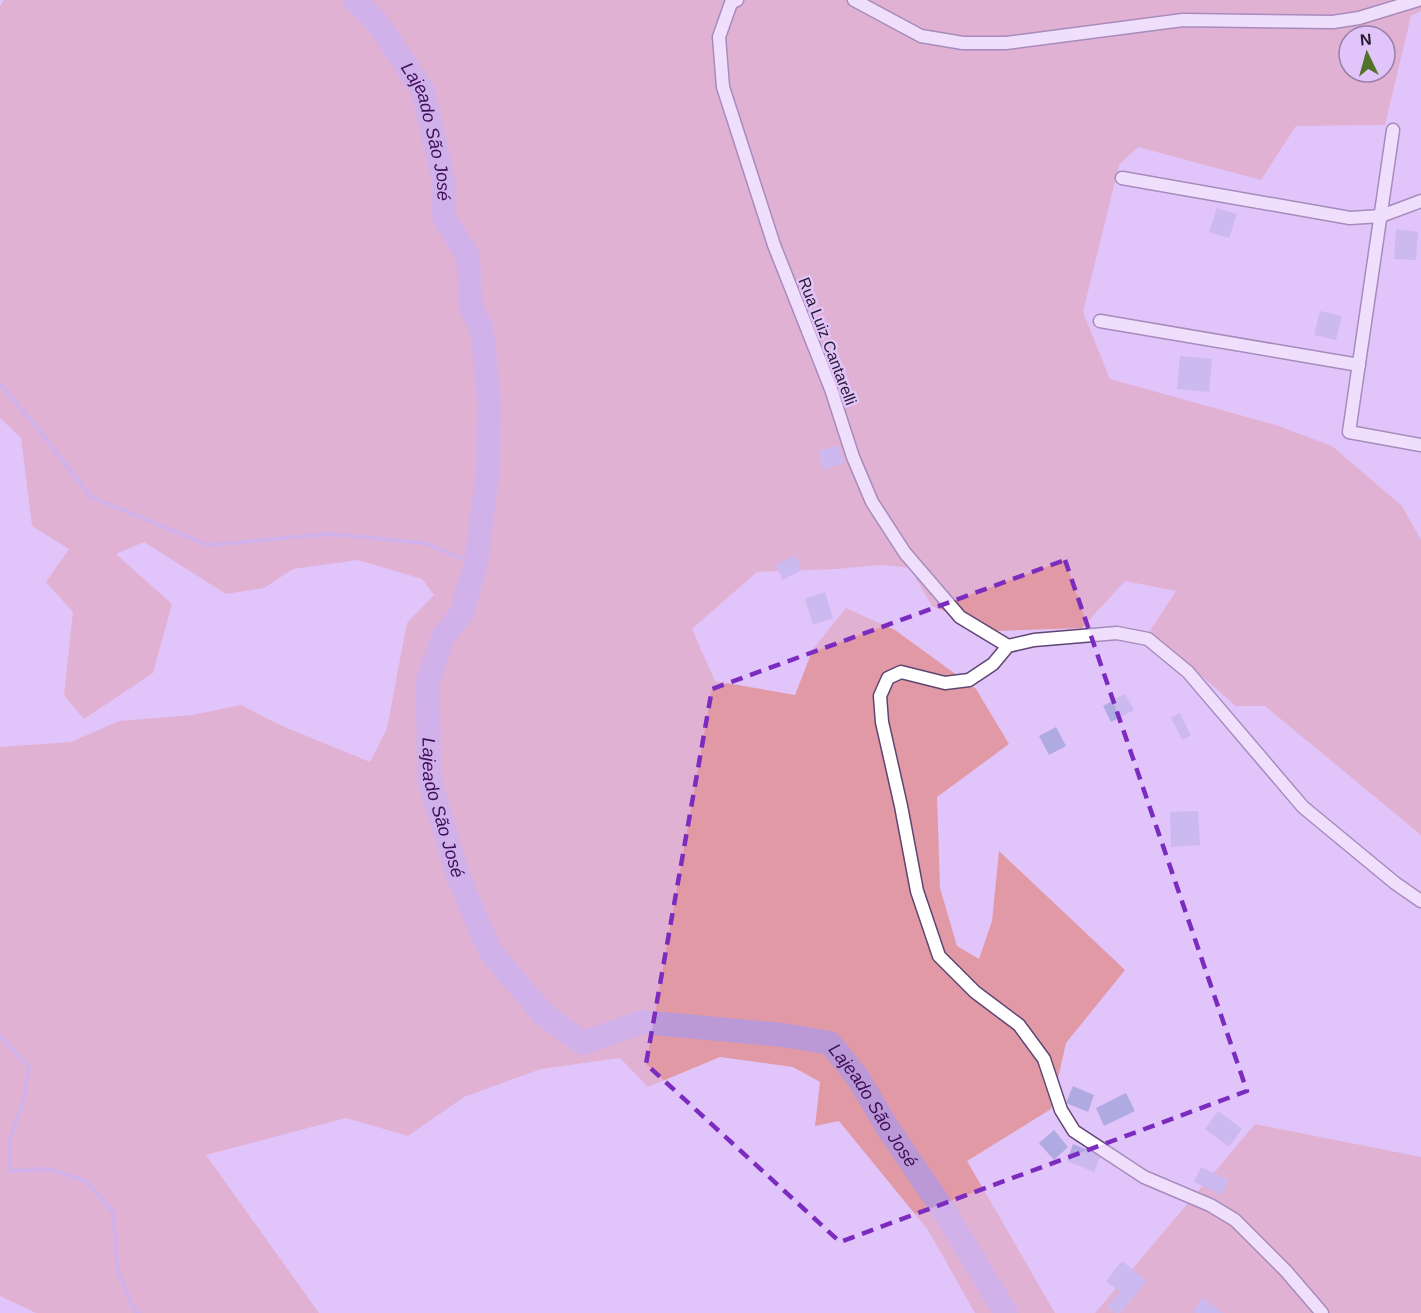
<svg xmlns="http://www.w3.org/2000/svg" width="1421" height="1313" font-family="Helvetica,sans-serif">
<rect width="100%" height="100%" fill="#e1c4f9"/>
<g fill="#e19aa5" fill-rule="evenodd">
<path d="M4,0h1417v11l-10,5 -26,109 -89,1 -35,54 -123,-33 -19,18 -36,147 27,67 166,46 56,21 70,60 19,34v295l-156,-129h-29l-86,-75 26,-40 -51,-10 -43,47 -87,3 -63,-25 -22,-38 -29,-3 -45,4 -79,3 -65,57 23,52 80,14 18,-46 33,-41 49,22 81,59 33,55 -72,53 3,91 17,58 22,13 13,-38 7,-70 126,119 -59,73 -15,66 -84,52 88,152h-80l-47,-83 -89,-109 -24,5 5,-44 -27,-15 -73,-10 -72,30 -28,-29 -79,11 -77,28 -56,39 -62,-18 -140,37 113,158h-283l-36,-17v-549l71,-5 48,-21 73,-6 49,-10 39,20 90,37 17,-34 20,-105 27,-28 -12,-16 -64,-19 -65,9 -29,19 -38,6 -82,-52 -28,12 56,50 -19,69 -69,46 -20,-24 9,-83 -27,-30 23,-33 -37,-23 -11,-88 -21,-20v-412zM1349,36h36v36h-36z"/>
<path d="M1255,1124l166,33v156h-326z"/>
</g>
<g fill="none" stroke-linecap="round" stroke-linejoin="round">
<g stroke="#bb99d7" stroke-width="4">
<path d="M0,384l35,41 56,72 117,48 122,-11 95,9 51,21"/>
<path d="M0,1036l29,31 -6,36 -13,36 -1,32 40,-2 37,12 27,31 5,60 17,39 5,2"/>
</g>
<path stroke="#bb99d7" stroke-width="24" id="s1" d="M355,0l24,25 44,66 20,87 1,39 24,40 3,50 11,23 7,70 -1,70 -12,94 -15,50 -18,23 -15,43 1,98 29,98 32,75 53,63 40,29 59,-21 141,13 47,8 28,35 29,49 59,87 60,99"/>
</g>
<g fill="#b0aae2">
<path d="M1217,208l20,6 -8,24 -20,-6z"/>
<path d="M1396,229l22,3 -2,28 -22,-1z"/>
<path d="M1320,311l22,5 -6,24 -22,-5z"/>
<path d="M1180,356l32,3 -3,33 -32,-3z"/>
<path d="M839,445l5,18 -21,6 -5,-18z"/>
<path d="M795,555l7,15 -19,10 -8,-15z"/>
<path d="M825,592l8,26 -20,7 -8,-26z"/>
<path d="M1125,694l9,16 -23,12 -8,-16z"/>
<path d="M1180,713l11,23 -9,4 -11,-23z"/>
<path d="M1056,727l10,19 -17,9 -10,-19z"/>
<path d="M1198,811l2,34 -29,2 -1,-35z"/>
<path d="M1073,1086l21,9 -6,17 -22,-9z"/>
<path d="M1126,1093l9,18 -31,15 -8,-18z"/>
<path d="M1218,1111l24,18 -13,18 -24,-18z"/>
<path d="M1054,1130l14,17 -14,13 -15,-17z"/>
<path d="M1073,1144l28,11 -7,17 -27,-11z"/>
<path d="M1201,1167l28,13 -7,15 -28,-13z"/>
<path d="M1122,1261l25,20 -27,32h-5l-8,-6 13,-15 -14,-11z"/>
<path d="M1202,1298l22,15h-29l-2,-2z"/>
</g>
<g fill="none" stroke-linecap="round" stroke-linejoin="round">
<g stroke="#5f4573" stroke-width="15">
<g id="street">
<path d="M737,0l-6,3 -12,34 4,50 51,158 57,144 22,68 19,45 33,51 55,64 48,29"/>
<path d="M854,0l67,36 42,7h43l177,-23 150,2 26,-4 59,-18"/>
<path d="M1393,130l-44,302 72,13"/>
<path d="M1122,178l228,40 31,-2 40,-15"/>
<path d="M1100,321l259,44"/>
<path d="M1322,1313l-36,-42 -51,-51 -25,-15 -66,-28 -70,-46 -13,-21 -17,-51 -25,-34 -44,-33 -36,-36 -22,-65 -16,-85 -19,-84 -2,-26 8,-18 13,-6 44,11 24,-3 24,-16 15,-18 26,-6 83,-7 31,6 40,33 115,135 92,76 26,18"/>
</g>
</g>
<use href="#street" stroke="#fff" stroke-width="12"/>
</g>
<path d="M0 0H1421V1313H0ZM1065,560l182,531 -407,151 -194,-178 66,-375z" fill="#e1c4f9" fill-opacity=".55" fill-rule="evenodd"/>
<path fill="none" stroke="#7b2cbf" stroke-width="4.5" stroke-dasharray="12 8" stroke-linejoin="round" d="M1065,560l182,531 -407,151 -194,-178 66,-375z"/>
<g text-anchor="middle" stroke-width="5" stroke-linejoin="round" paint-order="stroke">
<g font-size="16" fill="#251a2e" stroke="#e1c4f9">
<text transform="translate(828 341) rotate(69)" y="6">Rua Luiz Cantarelli</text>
</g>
<g font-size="18" font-style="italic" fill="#3e0e59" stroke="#e1c4f9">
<text dy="6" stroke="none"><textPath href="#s1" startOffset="154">Lajeado São José</textPath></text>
<text dy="6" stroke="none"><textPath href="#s1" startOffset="856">Lajeado São José</textPath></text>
<text dy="6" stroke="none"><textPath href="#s1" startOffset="1468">Lajeado São José</textPath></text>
</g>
</g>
<g transform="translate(1367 54) rotate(355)"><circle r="28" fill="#e1c4f9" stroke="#9680a8" stroke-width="1.5"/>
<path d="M0-4.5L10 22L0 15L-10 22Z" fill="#527229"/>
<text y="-9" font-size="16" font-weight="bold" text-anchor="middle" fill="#251a2e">N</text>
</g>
</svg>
